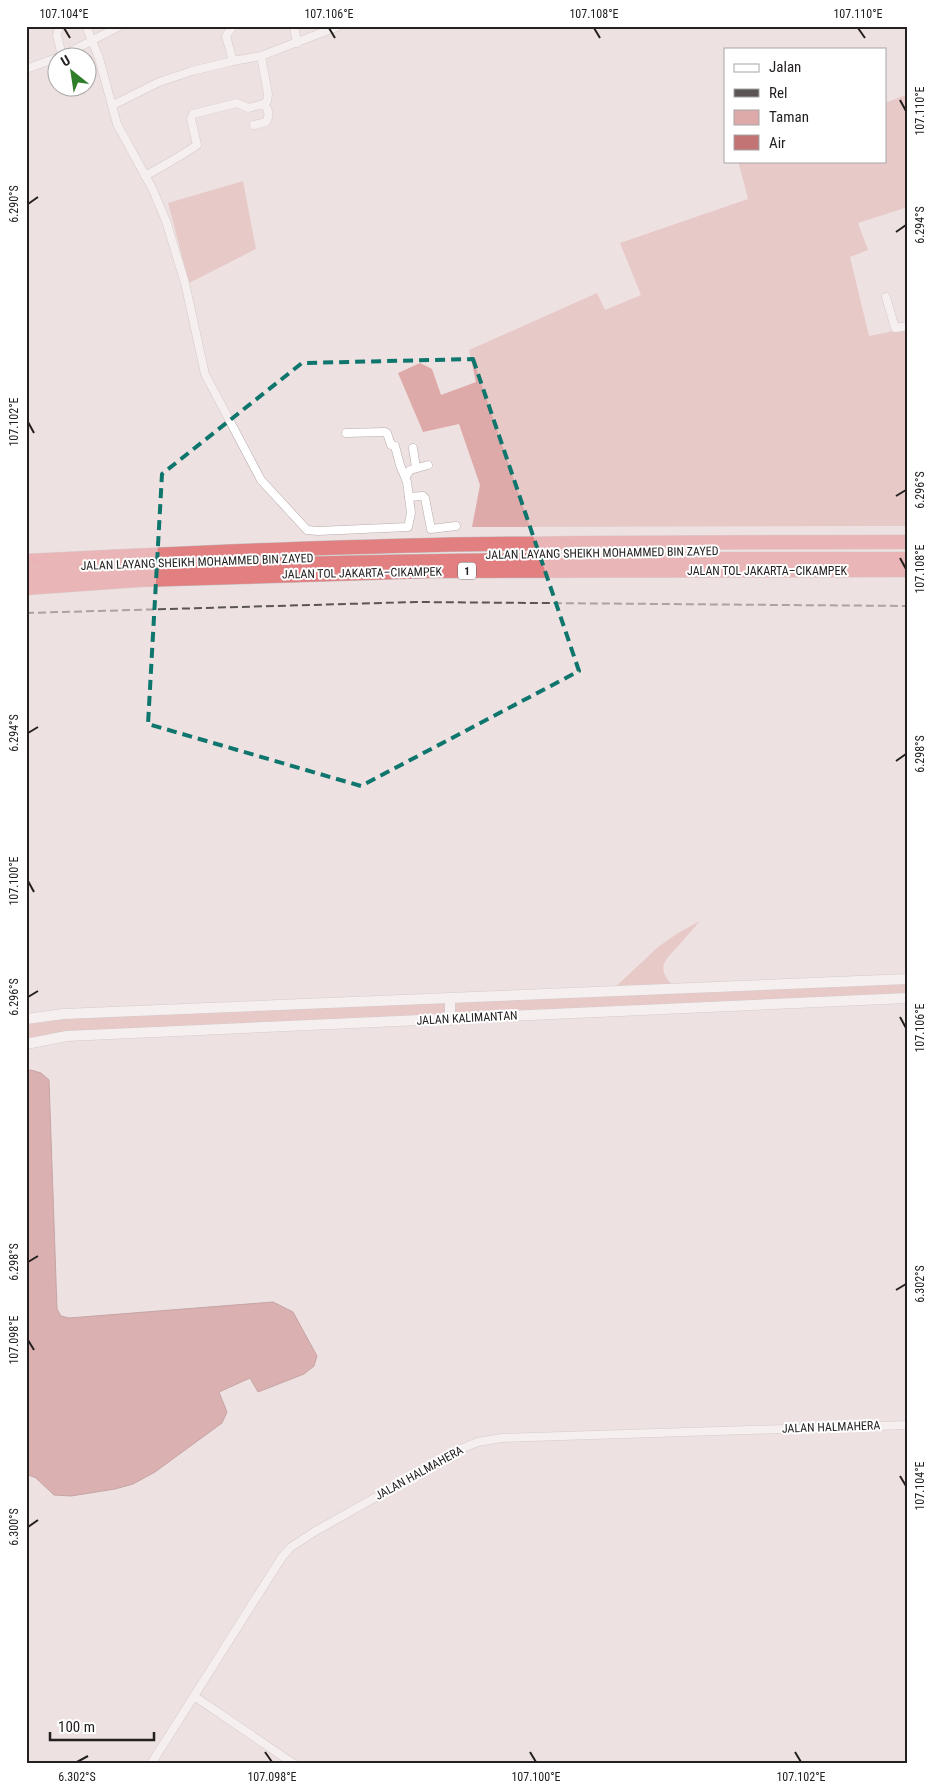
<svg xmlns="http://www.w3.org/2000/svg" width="934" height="1790" font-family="'Roboto Condensed',sans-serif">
<rect width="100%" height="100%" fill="#eee1e1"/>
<g fill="#deaaa9">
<path d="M908,94v113l-50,16 10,27 -18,7 19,79 39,-8v198l-436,1 8,-42 -21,-61 -36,8 -25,-59 22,-10 12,6 9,26 35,-13 -7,-32 128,-57 8,17 36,-15 -21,-52 128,-44 -10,-38h147v-58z"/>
<path d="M243,181l13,68 -67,34 -21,-80z"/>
<path d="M700,921c-7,8 -14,16 -21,24 -17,18 -23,23 -4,43l233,-9v19l-664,31 -218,15v-25l585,-28 47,-44 20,-14z"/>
</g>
<path fill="#c27374" stroke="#935a5b" d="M31,1070l10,3 8,7 8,229 4,7 8,2 204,-16 20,10 24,44 -3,10 -10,8 -46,18 -8,-14 -31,14 8,20 -5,11 -67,49 -22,12 -18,5 -44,7 -17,-1 -18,-17 -10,-4v-403z"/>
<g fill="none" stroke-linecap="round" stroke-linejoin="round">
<g stroke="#b7abab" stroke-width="9">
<g id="street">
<path d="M59,26l-2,9 5,21"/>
<path d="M86,26l13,32 18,66 35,64 14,33 19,62 20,91 56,106 46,50 11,1 90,-4 3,-14 -4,-31 -7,-17 -5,-19 -4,-1 -4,-12 -2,-1 -39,1"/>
<path d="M233,26l-7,10 7,25"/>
<path d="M294,26l3,17"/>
<path d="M26,69l36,-13 58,-30"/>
<path d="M113,105l46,-23 33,-11 41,-10 28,-5 78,-30"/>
<path d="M254,125l12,-3c4,-7 3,-11 -2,-18"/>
<path d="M145,176c18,-10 36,-20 52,-31l-6,-26 2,-5 44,-11 11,5 16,-4 3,-3 1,-7 -7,-38"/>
<path d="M886,297l9,31 13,-2"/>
<path d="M413,448l3,20"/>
<path d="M406,476l4,-6 18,-5"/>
<path d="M409,497l14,-1 2,2 6,31 25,-3"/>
<path d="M194,1696l100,68"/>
<path d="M151,1764l131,-207 9,-10 23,-15 149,-84 15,-6 23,-4 407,-13"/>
</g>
</g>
<g stroke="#b7abab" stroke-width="11">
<g id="secondary">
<path d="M26,1019l37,-5 845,-35"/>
<path d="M450,1020v-21"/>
<path d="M26,1044l41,-8c281,-12 561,-26 841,-38"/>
</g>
</g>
<g stroke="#c2c1c1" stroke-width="15">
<g id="highway">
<path d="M26,561c136,-7 272,-13 408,-16 158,-3 316,-3 474,-3"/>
<path d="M26,575c294,-17 588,-16 882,-16"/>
<path d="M26,588l113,-8 291,-9 478,-1"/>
</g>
</g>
<use href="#street" stroke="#fff" stroke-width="8"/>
<use href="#secondary" stroke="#fff" stroke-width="10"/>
<use href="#highway" stroke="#e27f81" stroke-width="14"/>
<path stroke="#5c5555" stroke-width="2" stroke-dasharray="8 4" stroke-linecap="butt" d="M26,613l390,-11 492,4"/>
</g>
<path d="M0 0H934V1790H0ZM473,359l106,312 -218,115 -213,-62 14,-250 140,-111z" fill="#eee1e1" fill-opacity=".55" fill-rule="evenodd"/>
<path fill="none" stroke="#0f766e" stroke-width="4" stroke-dasharray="10 6" stroke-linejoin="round" d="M473,359l106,312 -218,115 -213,-62 14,-250 140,-111z"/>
<path fill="none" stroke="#242020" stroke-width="2" d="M64,28l6,10M329,28l6,10M594,28l6,10M858,28l7,10M900,100l6,11M28,204l10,-7M896,232l10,-7M28,422l6,11M896,496l10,-6M900,558l6,11M28,733l10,-6M896,761l10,-7M28,881l6,11M28,997l10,-6M900,1017l6,11M28,1262l10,-6M896,1290l10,-6M28,1340l6,10M900,1476l6,10M28,1527l10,-7M265,1752l7,10M530,1752l6,10M795,1752l6,10M77,1762l11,-6"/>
<g text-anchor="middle" stroke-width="4" stroke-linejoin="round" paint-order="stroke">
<rect fill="#fff" stroke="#666363" stroke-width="1" x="458" y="562.5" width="18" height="17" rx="4"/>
<g font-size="11" font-weight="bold" fill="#242020">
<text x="467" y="575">1</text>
</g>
<g font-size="12" fill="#242020" stroke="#fff">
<text transform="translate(602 553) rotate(-1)" y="4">JALAN LAYANG SHEIKH MOHAMMED BIN ZAYED</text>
<text transform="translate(197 562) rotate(-2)" y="4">JALAN LAYANG SHEIKH MOHAMMED BIN ZAYED</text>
<text x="767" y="575">JALAN TOL JAKARTA–CIKAMPEK</text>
<text transform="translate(362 573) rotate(-1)" y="4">JALAN TOL JAKARTA–CIKAMPEK</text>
<text transform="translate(467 1018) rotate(-3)" y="4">JALAN KALIMANTAN</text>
<text transform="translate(831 1427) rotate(-2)" y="4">JALAN HALMAHERA</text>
<text transform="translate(419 1473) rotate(-29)" y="4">JALAN HALMAHERA</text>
</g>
</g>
<rect width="934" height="1790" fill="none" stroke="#ffffff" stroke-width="55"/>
<rect x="724" y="48" width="162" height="115" fill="#ffffff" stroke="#a7a6a6"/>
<rect x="734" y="64" width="25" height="8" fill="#ffffff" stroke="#a7a6a6"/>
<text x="769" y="72" font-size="15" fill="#242020">Jalan</text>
<rect x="734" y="89" width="25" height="8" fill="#5c5555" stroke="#a7a6a6"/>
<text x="769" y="98" font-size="15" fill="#242020">Rel</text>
<rect x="734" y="110" width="25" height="15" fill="#deaaa9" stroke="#a7a6a6"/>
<text x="769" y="122" font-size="15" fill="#242020">Taman</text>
<rect x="734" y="135" width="25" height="15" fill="#c27374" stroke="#a7a6a6"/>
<text x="769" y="148" font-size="15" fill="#242020">Air</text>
<g transform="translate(72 72) rotate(330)"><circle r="24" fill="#ffffff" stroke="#a7a6a6"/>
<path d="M0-4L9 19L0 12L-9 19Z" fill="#2e7d28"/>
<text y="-8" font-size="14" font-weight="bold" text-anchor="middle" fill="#242020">U</text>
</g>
<path d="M50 1732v8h104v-8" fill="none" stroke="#242020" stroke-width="2.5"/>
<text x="58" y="1732" font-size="15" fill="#242020" stroke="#ffffff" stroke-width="4" paint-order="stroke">100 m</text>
<rect x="28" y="28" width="878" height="1734" fill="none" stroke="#242020" stroke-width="2"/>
<g font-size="12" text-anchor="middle" fill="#242020">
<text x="64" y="18">107.104°E</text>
<text x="329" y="18">107.106°E</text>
<text x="594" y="18">107.108°E</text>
<text x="858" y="18">107.110°E</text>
<text transform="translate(920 111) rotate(-90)" y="4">107.110°E</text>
<text transform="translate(14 204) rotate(-90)" y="4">6.290°S</text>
<text transform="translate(920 225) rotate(-90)" y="4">6.294°S</text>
<text transform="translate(14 422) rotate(-90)" y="4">107.102°E</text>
<text transform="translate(920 490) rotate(-90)" y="4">6.296°S</text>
<text transform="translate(920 569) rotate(-90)" y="4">107.108°E</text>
<text transform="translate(14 733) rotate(-90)" y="4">6.294°S</text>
<text transform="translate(920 754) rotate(-90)" y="4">6.298°S</text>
<text transform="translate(14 881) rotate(-90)" y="4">107.100°E</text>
<text transform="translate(14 997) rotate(-90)" y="4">6.296°S</text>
<text transform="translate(920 1028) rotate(-90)" y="4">107.106°E</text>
<text transform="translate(14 1262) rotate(-90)" y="4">6.298°S</text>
<text transform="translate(920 1284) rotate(-90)" y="4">6.302°S</text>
<text transform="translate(14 1340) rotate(-90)" y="4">107.098°E</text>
<text transform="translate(920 1486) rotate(-90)" y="4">107.104°E</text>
<text transform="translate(14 1527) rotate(-90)" y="4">6.300°S</text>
<text x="77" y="1781">6.302°S</text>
<text x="272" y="1781">107.098°E</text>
<text x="536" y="1781">107.100°E</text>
<text x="801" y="1781">107.102°E</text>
</g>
</svg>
